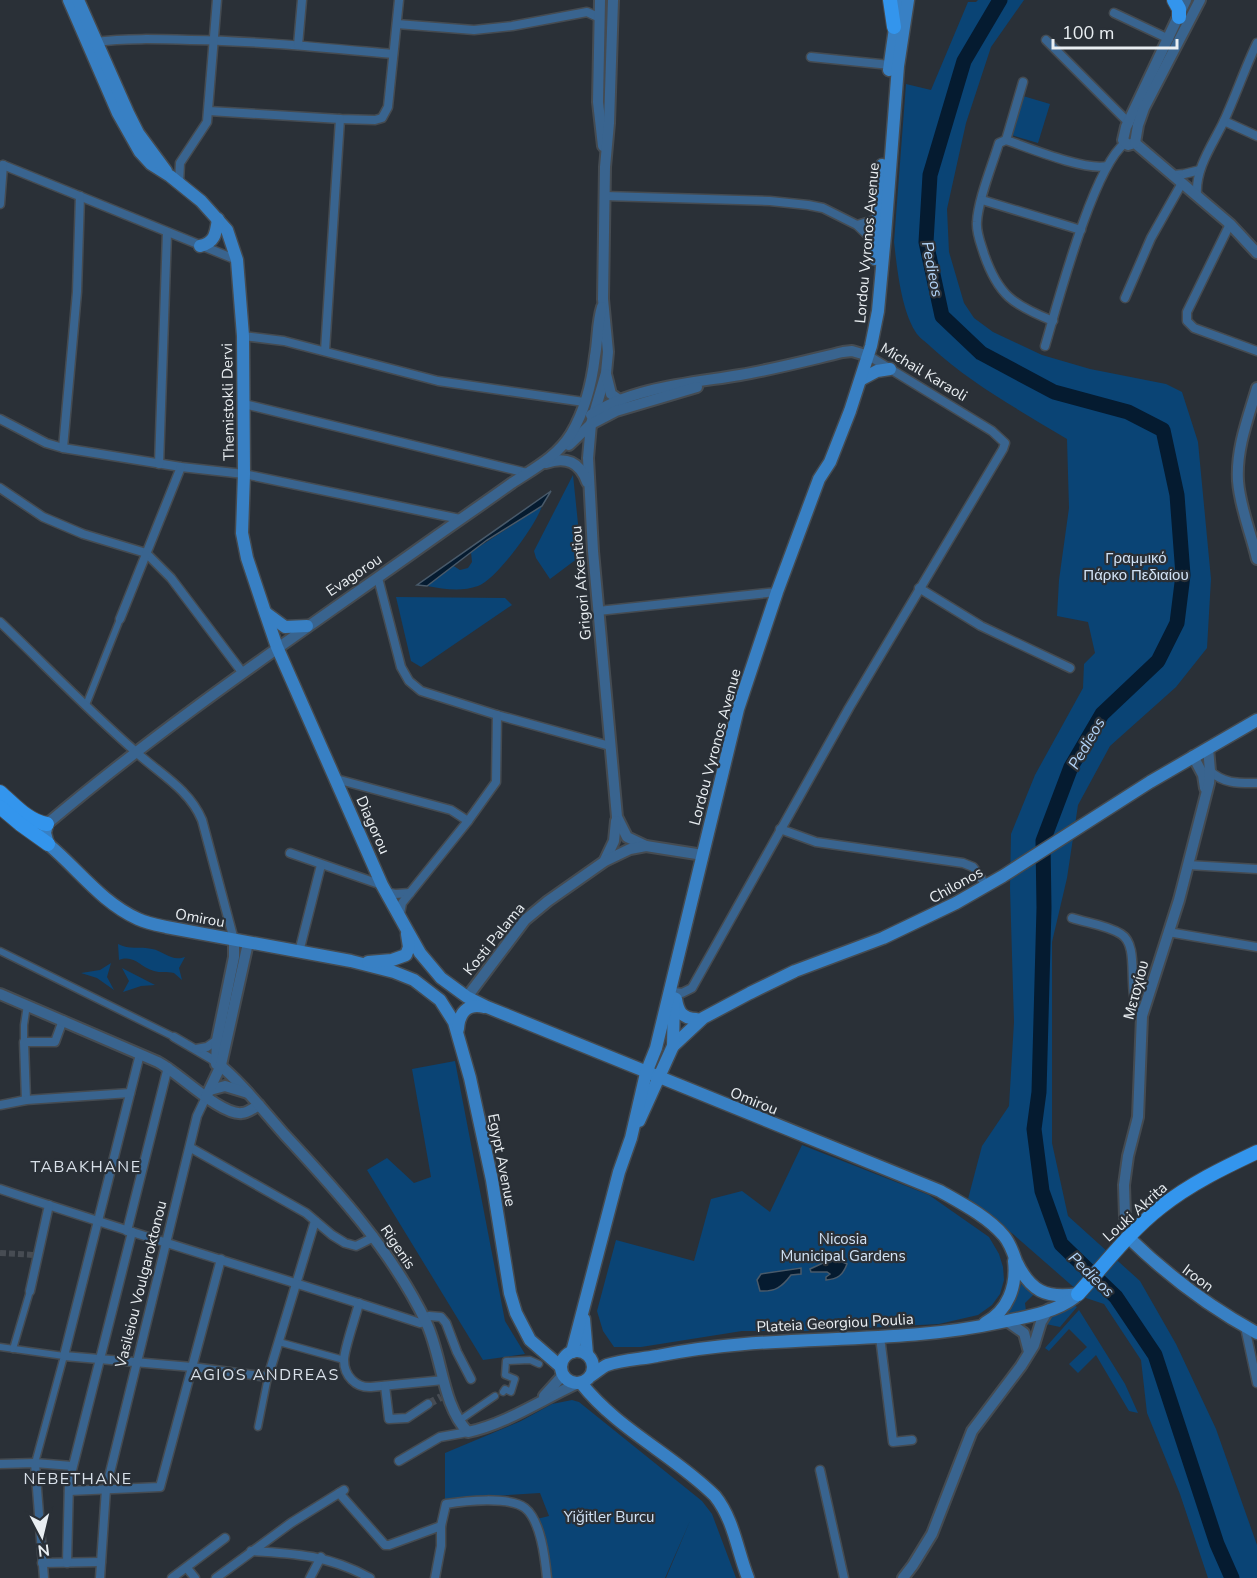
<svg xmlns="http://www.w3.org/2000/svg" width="1257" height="1578" font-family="'Nunito Sans',sans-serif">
<rect width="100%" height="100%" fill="#2a3037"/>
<g fill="#0a4475">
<path d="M978,0h46l-33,47 -25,76 -19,86 2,43 15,51 10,15 19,14 49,23 48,14 76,15 16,8 16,50 13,137 -4,69 -31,39 -66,59 -32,59 -11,73 -15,64v201l16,73 72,65 36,63 40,85 41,116v33h-49l-28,-84 -33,-81 -6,-53 -37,-56 -18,-6 -73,-64 -45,-35 14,-53 27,-40 5,-84 -4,-134 1,-54 24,-59 48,-87 1,-24 11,-11 -7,-31 -31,-6 2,-36 10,-72 -2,-69c-46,-28 -96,-55 -136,-92 -5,-5 -13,-10 -16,-16 -14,-23 -18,-63 -21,-89l12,-158 25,6 37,-88h8z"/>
<path d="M1023,96l27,8 -12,39 -27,-8z"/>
<path d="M573,475l7,68 2,12 -32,24 -14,-21 -2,-7z"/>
<path d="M542,506c-6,19 -46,74 -64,80 -17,6 -34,3 -51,0l25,-21 8,5 8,-2 4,-6 -1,-10z"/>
<path d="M396,597l109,1 7,7 -91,62 -10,-6z"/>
<path d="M118,944c11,6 22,2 34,5 12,2 19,13 33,8l-6,11 3,12 -8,-7c-7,-2 -14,0 -20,-2 -14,-4 -20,-17 -35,-11z"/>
<path d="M111,963l-4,14 7,13 -17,-12 -16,-5 19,-3z"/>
<path d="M122,968l33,17 -14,1 -18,6 6,-11z"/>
<path d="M455,1061l50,260 20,33 -42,6 -116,-190 20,-12 27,25 17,-6 -19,-108z"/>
<path d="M802,1145l127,50 60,42 10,17 4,13 1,13 -4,14 -8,11 -14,10 -39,9 -133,7h-64l-101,16h-27l-11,-16 -6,-20 19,-71 78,21 17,-62 31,-8 28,21z"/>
<path d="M1023,1281l11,13 -9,9 1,8 -20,4z"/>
<path d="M1074,1305l3,2 -17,20 -14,-3 3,-8z"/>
<path d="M1079,1310l46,74 13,29 -9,-2 -33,-56 -18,18 -9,-9 18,-17 -18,-18 -20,22 -4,-3z"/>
<path d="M572,1400l7,2 123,99 10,13 24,64h-70l24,-57 -25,57h-115l-17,-58 16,-4 -9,-23 -95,6v-46l76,-32 31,-17z"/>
</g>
<g fill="#051b30" stroke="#495a6a" stroke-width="1.5">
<path d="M551,491l-9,15 -55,34 -60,46 -10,-1z"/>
<path d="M834,1258l13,6c-4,11 -9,15 -21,16v-3l4,-3 -3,-2h-16l-1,-3z"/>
<path d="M801,1268v6l-10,1c-9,12 -16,17 -31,16l-3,-11 4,-6z"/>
</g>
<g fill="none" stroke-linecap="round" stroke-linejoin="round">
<path stroke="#051b30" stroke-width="15" d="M1000,0l-36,61 -34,114 -4,67 16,74 39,37 73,39 74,20 35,18 14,65 6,80 -6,48 -19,38 -56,53 -31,53 -28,74 1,67 -5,184 -5,37 8,62 19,53 55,53 39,58 62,189 15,34"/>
<path stroke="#474c53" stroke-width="6" stroke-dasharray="6 3" stroke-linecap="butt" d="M0,1253l35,2"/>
<path stroke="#474c53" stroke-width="8" stroke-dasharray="8 4" stroke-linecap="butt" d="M428,1404l13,-7"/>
<g stroke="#454b51" stroke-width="9">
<g id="pedestrian">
<path d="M86,705l34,-86"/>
<path d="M0,951l174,86"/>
<path d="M24,1042v-17l3,-20"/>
<path d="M279,1342l65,18"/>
<path d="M0,1347l64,9 -29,107"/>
<path d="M13,1349l17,-58"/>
<path d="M503,1392l2,-3 6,3 4,-13 -10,-4 1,-14 24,-1 9,4"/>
<path d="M463,1418l32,-22"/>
<path d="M258,1427l10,-50"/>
</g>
</g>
<g stroke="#454b51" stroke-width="11">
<g id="minor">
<path d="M1114,13l55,26"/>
<path d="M397,24l77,6 38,-4 75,-14 13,6"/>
<path d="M1046,40l83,83"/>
<path d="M94,42c32,-4 64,-3 97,-2 67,1 135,8 202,14"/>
<path d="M298,45l4,-45"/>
<path d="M811,57l79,8"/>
<path d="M209,111l131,8 35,1 7,-2 6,-11 11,-107"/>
<path d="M1224,121l33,15"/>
<path d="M1006,140l-7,3c-7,23 -21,57 -22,79 -1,11 4,22 7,32 14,41 29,51 69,67"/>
<path d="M1006,140c23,8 79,31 101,26"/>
<path d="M1006,140l17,-58"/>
<path d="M3,165l234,95"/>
<path d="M1172,175l12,-1 16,-4"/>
<path d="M179,183l1,-20 27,-41 10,-122"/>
<path d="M1197,195c-2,-27 16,-51 27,-74 12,-26 21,-53 33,-78"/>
<path d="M605,196l165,5 38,4 15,3 34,17 19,18"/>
<path d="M982,200l99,30"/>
<path d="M0,204l3,-39"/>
<path d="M1230,224l-43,88v9l7,7 63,23"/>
<path d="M857,225l20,-6"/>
<path d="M1125,298l26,-60 31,-55"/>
<path d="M243,336l41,5 154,40 146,21"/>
<path d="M1045,346c13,-44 48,-178 80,-203"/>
<path d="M325,351l15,-232"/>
<path d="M244,404l283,69"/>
<path d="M0,419l46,24 17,5 118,19 63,7 216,45"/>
<path d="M63,448l14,-156 3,-96"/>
<path d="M159,464l8,-231"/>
<path d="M0,488l43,29 40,17 63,19 25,25 71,94"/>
<path d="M378,578l23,89 8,14 12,10 76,24 113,31"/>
<path d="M919,588l62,38 89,42"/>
<path d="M598,611l179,-19"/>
<path d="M120,619l61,-152"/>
<path d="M0,622c45,43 89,89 136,130 24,22 53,37 66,68l32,120"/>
<path d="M1210,771c14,13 29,12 47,12"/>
<path d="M336,779l115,31 17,11"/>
<path d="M780,829l36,13 147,21 10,4 13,18"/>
<path d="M290,853l92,32"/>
<path d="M1188,865l69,4"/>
<path d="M386,892l9,2 15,-1"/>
<path d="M400,914l2,-11 8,-10 58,-72 28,-39 1,-67"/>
<path d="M1072,918c15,5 35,7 49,16 21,13 3,60 21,82"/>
<path d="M1168,932l89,15"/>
<path d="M299,952l22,-87"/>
<path d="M674,992l8,1 10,-5 157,-280 154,-259 2,-6 -13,-12 -123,-75"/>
<path d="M174,1037l41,24"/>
<path d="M196,1049l11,-2 10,-7"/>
<path d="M140,1054l-76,302 128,11 76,10 47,-156"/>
<path d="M26,1100l-2,-58h31l8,-22"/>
<path d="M0,1105l26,-5 104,-7"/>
<path d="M191,1148l115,65 26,22 13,8 11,3 18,-9"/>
<path d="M0,1189c139,47 280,88 420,134l6,-1"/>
<path d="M127,1231l41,-164"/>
<path d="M30,1291l19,-86"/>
<path d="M359,1303c-3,13 -15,46 -15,57 0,16 12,28 27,27l73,-7"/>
<path d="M424,1318l5,-2 12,1 5,6 11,29 14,27"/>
<path d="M1245,1327l12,56"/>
<path d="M880,1337l13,105 19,-2"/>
<path d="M385,1386l4,33 18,-1 21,-14"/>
<path d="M399,1461l41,-24 28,-5"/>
<path d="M35,1463l9,115"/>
<path d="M0,1464l35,-1 37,3"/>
<path d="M820,1470l24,108"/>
<path d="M69,1491l91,-4 61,-228"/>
<path d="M339,1493l46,52h4l52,-19"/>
<path d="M251,1551c45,2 79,5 119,27"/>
<path d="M42,1563l59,-1"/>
<path d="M67,1563l2,-81 63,-250"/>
<path d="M187,1568l8,10"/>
<path d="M100,1578l6,-89 91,-373 9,-19"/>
<path d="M172,1578l53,-40"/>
<path d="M216,1578l75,-55 53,-33"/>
<path d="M310,1578l11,-21"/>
<path d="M435,1578l6,-32v-20l5,-22c18,-3 64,-8 79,4 16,13 20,50 22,70"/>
</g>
</g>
<g stroke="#454b51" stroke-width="14">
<g id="tertiary">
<path d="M600,0l-2,102 5,44"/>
<path d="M613,0l-4,123 -4,44 -2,132 5,53 -2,21 -15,51 -3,34 5,93 24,266 10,20 19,9"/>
<path d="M1186,0l-60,127 -3,13 5,5 7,-2 95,81 27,29"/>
<path d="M1135,143l3,-18 6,-17 56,-108"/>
<path d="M606,374l5,20 10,7"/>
<path d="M1257,388c-9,30 -21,61 -19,93 2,27 13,52 19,78"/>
<path d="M591,415c41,-28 102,-32 149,-40 35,-6 69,-15 103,-23l9,-1 17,5"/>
<path d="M569,445l22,-21 25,-13 81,-24"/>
<path d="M546,463c20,-7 34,-1 41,19"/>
<path d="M1193,756l10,19 2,13"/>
<path d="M47,824c124,-105 259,-195 391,-289 24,-17 49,-34 74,-52 21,-14 45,-26 59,-49 13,-22 21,-52 24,-78 3,-16 2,-33 7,-49"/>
<path d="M605,860l9,-19 2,-20"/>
<path d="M0,994l158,68c20,10 63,54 84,51 6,0 11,-5 17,-8"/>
<path d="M467,997l58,-77 23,-19 57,-40 25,-12 16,-3 57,9"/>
<path d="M215,1061c26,21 47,48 69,73 53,57 108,117 142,188 16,33 16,84 42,110 38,-8 73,-32 108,-48"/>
<path d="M216,1064l1,-24 17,-83v-17"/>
<path d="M210,1090l15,-4 23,7"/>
<path d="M206,1097l15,-32 27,-122"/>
<path d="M1132,1233l-7,-16 -1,-32 4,-29 10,-39 4,-101 37,-116 30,-117 1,-12 -2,-23"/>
<path d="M1007,1321l17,12 5,19"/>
<path d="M544,1396l19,-21"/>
<path d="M903,1578l10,-13 19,-31 40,-103 49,-65 13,-21 7,-23 8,-13"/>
</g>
</g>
<g stroke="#454b51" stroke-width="15">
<g id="secondary">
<path d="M69,0l49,113 22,39 11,12 19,12 31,25 26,29 10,30 6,76 1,138 -2,59 5,25 18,54 12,35 105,238 25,45 13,23 21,25 26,19 20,10 453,184c21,12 48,26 64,45 6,7 9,16 12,25 14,30 30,38 62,33"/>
<path d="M78,0l50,113 10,20 28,38"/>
<path d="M889,70l10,-70"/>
<path d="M200,246c15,-3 16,-13 18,-27"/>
<path d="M875,259l7,-94"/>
<path d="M862,379l15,-8 13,-2"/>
<path d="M266,613l19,14 22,-1"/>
<path d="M47,824l-2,9 3,11c31,26 53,58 90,75 9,4 19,6 28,8l185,34 43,11 20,8 26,20 14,22 16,56 22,102 18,113 6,20 14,27 31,27"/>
<path d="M368,962l24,-2 14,-5 3,-8 -2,-13"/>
<path d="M676,999c2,13 6,19 20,20"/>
<path d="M458,1029c1,-16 9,-26 26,-22"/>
<path d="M673,1046l30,-28 47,-25 45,-22 88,-33 73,-35 47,-27 147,-94 107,-62"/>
<path d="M639,1121l34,-75 1,-48"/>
<path d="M1128,1237c39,38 81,70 129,96"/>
<path d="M584,1319l3,35"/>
<path d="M985,1323c23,-12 32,-37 29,-62"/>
<circle cx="577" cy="1367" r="16"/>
<path d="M572,1352l47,-180 12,-34 15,-65 10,-25 82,-339 39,-117 42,-113 11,-17 20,-51 21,-65 7,-35 7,-76 13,-169 10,-66"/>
<path d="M592,1375c5,-3 10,-8 15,-10 15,-5 34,-6 50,-9 114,-24 231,-9 345,-34 24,-5 54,-10 73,-25"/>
<path d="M581,1383c37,47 93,72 134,113 19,24 22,54 33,82"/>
</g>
</g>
<g stroke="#454b51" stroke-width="16">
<g id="primary">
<path d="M890,0l4,27"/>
<path d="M1174,0l5,9v8"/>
<path d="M0,792c14,12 28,29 47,32"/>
<path d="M0,807l20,17 28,20"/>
<path d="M1078,1294c27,-30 51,-62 83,-87 29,-23 62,-39 96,-55"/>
</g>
</g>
<use href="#pedestrian" stroke="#39648f" stroke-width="6"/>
<use href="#minor" stroke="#39648f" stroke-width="8"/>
<use href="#tertiary" stroke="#39648f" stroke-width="10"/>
<use href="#secondary" stroke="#3880c4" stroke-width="12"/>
<use href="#primary" stroke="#3395ed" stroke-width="14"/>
</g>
<g text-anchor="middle" stroke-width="4.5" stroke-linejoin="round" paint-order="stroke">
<g font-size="15" fill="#e9eef2" stroke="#2a3037">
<text transform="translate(867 243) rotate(-85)" y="5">Lordou Vyronos Avenue</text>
<text transform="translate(924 372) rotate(31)" y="5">Michail Karaoli</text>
<text transform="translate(228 402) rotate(-91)" y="5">Themistokli Dervi</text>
<text transform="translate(354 575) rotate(-34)" y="5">Evagorou</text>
<text transform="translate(581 583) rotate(-95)" y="5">Grigori Afxentiou</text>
<text transform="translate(715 747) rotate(-75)" y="5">Lordou Vyronos Avenue</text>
<text transform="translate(373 825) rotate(66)" y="5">Diagorou</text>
<text transform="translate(956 885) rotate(-29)" y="5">Chilonos</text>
<text transform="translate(200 918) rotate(10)" y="5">Omirou</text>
<text transform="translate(494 939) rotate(-51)" y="5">Kosti Palama</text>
<text transform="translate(1136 990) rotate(-75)" y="5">Μετοχίου</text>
<text transform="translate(754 1101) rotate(22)" y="5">Omirou</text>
<text transform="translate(502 1160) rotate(79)" y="5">Egypt Avenue</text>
<text transform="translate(1135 1212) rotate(-42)" y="5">Louki Akrita</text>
<text transform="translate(398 1247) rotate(56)" y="5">Rigenis</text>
<text transform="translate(1198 1278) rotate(37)" y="5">Iroon</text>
<text transform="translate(141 1284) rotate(-76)" y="5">Vasileiou Voulgaroktonou</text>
<text transform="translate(835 1323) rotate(-3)" y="5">Plateia Georgiou Poulia</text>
</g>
<g font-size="15" fill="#d1e2f5" stroke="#2a3037">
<text x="1136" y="563">Γραμμικό<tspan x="1136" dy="17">Πάρκο Πεδιαίου</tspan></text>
<text x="843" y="1244">Nicosia<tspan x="843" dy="17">Municipal Gardens</tspan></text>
<text x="609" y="1522">Yiğitler Burcu</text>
</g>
<g font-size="16" font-style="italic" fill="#b2d4f8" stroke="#2a3037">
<text transform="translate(933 269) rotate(79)" y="6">Pedieos</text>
<text transform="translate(1086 743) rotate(-60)" y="6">Pedieos</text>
<text transform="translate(1092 1274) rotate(44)" y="6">Pedieos</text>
</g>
<g font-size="16" letter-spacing="1.5" fill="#d8e0e9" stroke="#2a3037">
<text x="86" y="1172">TABAKHANE</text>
<text x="265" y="1380">AGIOS ANDREAS</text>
<text x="78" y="1484">NEBETHANE</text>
</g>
</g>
<g transform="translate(42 1536) rotate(173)" stroke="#2a3037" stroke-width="4.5" paint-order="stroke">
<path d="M0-4.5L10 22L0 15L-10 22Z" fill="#e9eef2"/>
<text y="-9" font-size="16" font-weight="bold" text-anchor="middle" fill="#e9eef2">N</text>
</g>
<path d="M1053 39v9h124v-9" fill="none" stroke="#e9eef2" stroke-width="3"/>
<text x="1062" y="39" font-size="18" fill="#e9eef2" stroke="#2a3037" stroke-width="4.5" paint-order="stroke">100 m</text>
</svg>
